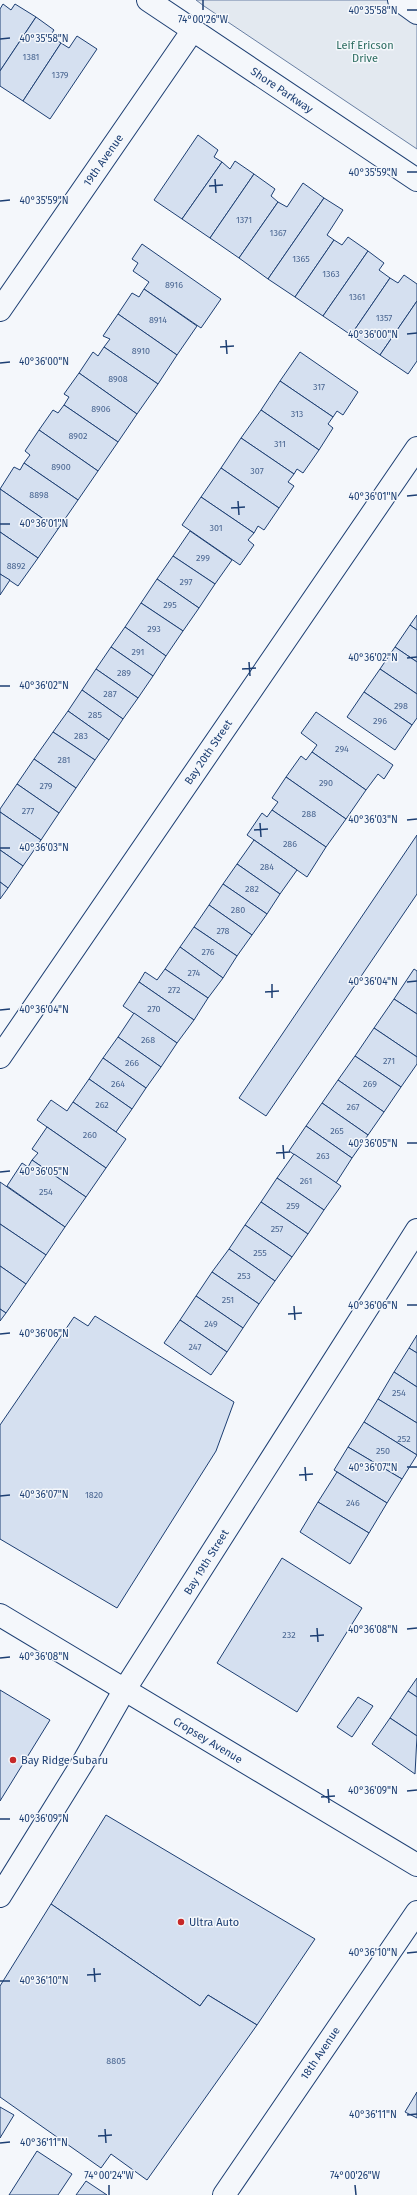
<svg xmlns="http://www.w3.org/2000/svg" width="417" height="2195" font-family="'Fira Sans',sans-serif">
<rect width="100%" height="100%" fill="#f4f7fb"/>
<path fill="#e3e9f0" stroke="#687fa3" d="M196,0h221v149l-213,-143z"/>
<g fill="#d5e0f0" stroke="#1d3f73">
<path d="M3,4l8,6 4,-6 21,13 -36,54v-62z"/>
<path d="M36,17l18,13 -4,6 11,7 -38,58 -23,-15v-15z"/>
<path d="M77,36l20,13 -47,70 -27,-18 38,-58 8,5z"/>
<path d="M198,135l20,15 -4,7 8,5 -40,57 -28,-19z"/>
<path d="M235,161l19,13 -44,64 -28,-19 40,-57 8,7z"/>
<path d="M254,174l21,15 -4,7 7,6 -39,56 -29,-20z"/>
<path d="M303,183l21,15 -56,81 -29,-21 39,-56 9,5z"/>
<path d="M324,198l19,12 -16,25 7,5 -39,57 -27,-18z"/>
<path d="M348,237l20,14 -45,65 -28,-19 39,-57 8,5z"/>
<path d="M142,244l79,55 -20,29 -57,-39 5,-7 -16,-11 5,-8 -6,-4z"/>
<path d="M368,251l16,12 -5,7 11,8 -39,57 -28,-19z"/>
<path d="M404,275l13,9v17l-37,54 -29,-20 39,-57 8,5z"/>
<path d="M144,289l53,37 -20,29 -59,-41 14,-21 7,4z"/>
<path d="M417,301v60l-9,13 -28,-19z"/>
<path d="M118,314l59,41 -19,29 -54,-37 6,-8 -7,-3z"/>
<path d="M104,347l54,37 -21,30 -58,-41 14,-21 5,4z"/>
<path d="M300,352l58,40 -15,23 -6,-4 -4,6 -53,-36z"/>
<path d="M79,373l58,41 -19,28 -54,-37 5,-8 -5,-3z"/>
<path d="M280,381l53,36 -5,7 5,4 -14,22 -58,-40z"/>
<path d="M64,405l54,37 -20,29 -59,-41 14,-20 5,3z"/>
<path d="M261,410l58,40 -16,23 -6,-4 -3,5 -53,-36z"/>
<path d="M39,430l59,41 -20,29 -54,-37 6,-8 -5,-4z"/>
<path d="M241,438l53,36 -6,8 6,4 -15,22 -58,-40z"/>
<path d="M24,463l54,37 -20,29 -58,-40 14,-22 6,3z"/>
<path d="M221,468l58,40 -15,22 -6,-4 -4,7 -53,-36z"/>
<path d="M0,489l58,40 -20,29 -38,-26z"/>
<path d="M201,497l53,36 -6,7 6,5 -14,20 -58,-40z"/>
<path d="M190,531l42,29 -17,24 -42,-28z"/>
<path d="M0,532l38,26 -20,28 -18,-12z"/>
<path d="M173,556l42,28 -16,24 -42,-29z"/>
<path d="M0,574l10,6 -10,15z"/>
<path d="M157,579l42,29 -16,23 -42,-28z"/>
<path d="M141,603l42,28 -17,25 -41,-29z"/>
<path d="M417,615v15l-7,-5z"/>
<path d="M410,625l7,5v32l-22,-15z"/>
<path d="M125,627l41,29 -13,20 -42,-29z"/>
<path d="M111,647l42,29 -15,22 -42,-29z"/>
<path d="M395,647l22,15v32l-37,-25z"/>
<path d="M96,669l42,29 -15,21 -41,-29z"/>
<path d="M380,669l37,25v24l-5,7 -48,-33z"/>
<path d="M82,690l41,29 -14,21 -41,-29z"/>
<path d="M364,692l48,33 -17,25 -48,-33z"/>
<path d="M68,711l41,29 -14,20 -42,-28z"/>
<path d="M316,712l77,53 -9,14 -6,-5 -12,16 -54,-38 5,-7 -16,-12z"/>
<path d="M53,732l42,28 -19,28 -42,-29z"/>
<path d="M312,752l54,38 -20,29 -60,-42 15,-21 5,4z"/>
<path d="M34,759l42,29 -17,25 -42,-29z"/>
<path d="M286,777l60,42 -20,28 -54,-37 6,-8 -6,-4z"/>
<path d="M17,784l42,29 -18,27 -41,-28v-3z"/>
<path d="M272,810l54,37 -19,30 -60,-42 15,-22 5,4z"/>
<path d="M0,812l41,28 -18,26 -23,-16z"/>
<path d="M417,835v59l-151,222 -27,-18z"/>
<path d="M254,840l43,30 -17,24 -43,-30z"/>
<path d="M0,850l23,16 -15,22 -8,-6z"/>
<path d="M237,864l43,30 -13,20 -44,-30z"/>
<path d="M0,882l8,6 -8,11z"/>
<path d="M223,884l44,30 -15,21 -43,-30z"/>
<path d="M209,905l43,30 -15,21 -43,-29z"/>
<path d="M194,927l43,29 -14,22 -43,-31z"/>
<path d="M180,947l43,31 -15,20 -43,-29z"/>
<path d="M165,969l43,29 -14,22 -55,-38 6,-10 12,8z"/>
<path d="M414,969l3,2v43l-23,-15z"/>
<path d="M139,982l55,38 -17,23 -54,-37z"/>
<path d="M394,999l23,15v43l-43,-29z"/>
<path d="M134,1013l43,30 -16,24 -43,-30z"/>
<path d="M374,1028l43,29v7l-16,23 -46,-31z"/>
<path d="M118,1037l43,30 -15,21 -43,-30z"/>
<path d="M355,1056l46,31 -17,25 -46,-32z"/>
<path d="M103,1058l43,30 -14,21 -43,-30z"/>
<path d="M89,1079l43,30 -16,23 -43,-30z"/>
<path d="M338,1080l46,32 -16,23 -46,-32z"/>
<path d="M51,1100l16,11 6,-9 53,37 -20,29 -69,-48z"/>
<path d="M322,1103l46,32 -16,23 -46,-32z"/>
<path d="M306,1126l46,32 -16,25 -47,-32z"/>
<path d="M47,1127l59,41 -20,29 -54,-37 6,-7 -6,-4z"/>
<path d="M294,1154l47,32 -17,24 -47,-32z"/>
<path d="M32,1160l54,37 -21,30 -58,-41 15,-23 6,4z"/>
<path d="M277,1178l47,32 -16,24 -47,-32z"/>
<path d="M0,1182l65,45 -19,28 -46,-31z"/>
<path d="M261,1202l47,32 -16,23 -47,-32z"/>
<path d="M0,1224l46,31 -20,29 -26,-18z"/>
<path d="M245,1225l47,32 -17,24 -46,-32z"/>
<path d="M229,1249l46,32 -16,23 -47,-32z"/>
<path d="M0,1266l26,18 -20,29 -6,-4z"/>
<path d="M212,1272l47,32 -16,24 -47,-32z"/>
<path d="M196,1296l47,32 -16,24 -47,-32z"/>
<path d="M0,1309l6,4 -6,8z"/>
<path d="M95,1316l139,86 -18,49 -99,157 -117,-69v-114l74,-108 14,9z"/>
<path d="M180,1320l47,32 -16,23 -47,-32z"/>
<path d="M417,1335v18l-8,-5z"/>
<path d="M409,1348l8,5v34l-23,-15z"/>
<path d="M394,1372l23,15v36l-39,-24z"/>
<path d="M378,1399l39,24v32l-53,-33z"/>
<path d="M364,1422l53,33 -15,24 -54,-32z"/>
<path d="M348,1447l54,32 -15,24 -53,-33z"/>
<path d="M337,1472l50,31 -18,30 -51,-31z"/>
<path d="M318,1502l51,31 -19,31 -50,-32z"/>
<path d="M282,1558l80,50 -65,104 -80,-49z"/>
<path d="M417,1678v19l-9,-6z"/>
<path d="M0,1690l50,30 -50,81z"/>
<path d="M408,1691l9,6v39l-27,-18z"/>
<path d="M358,1697l15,9 -21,31 -15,-10z"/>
<path d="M390,1718l27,18 -2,38 -43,-30z"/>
<path d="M106,1815l209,124 -58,86 -49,-30 -8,11 -149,-102z"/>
<path d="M51,1904l149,102 8,-11 49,30 -110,155 -36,-26 -10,14 -101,-71v-111z"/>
<path d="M417,2092v26l-12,-6z"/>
<path d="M0,2107l14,8 -14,23z"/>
<path d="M37,2151l35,23 -14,21h-49z"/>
<path d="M86,2181l21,14h-31z"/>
</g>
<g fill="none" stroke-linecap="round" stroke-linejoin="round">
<g stroke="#1d3f73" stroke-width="24">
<g id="minor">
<path d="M148,0l269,180"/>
<path d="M0,310l193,-280"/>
<path d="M0,1057l417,-609"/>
<path d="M0,1896l85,-137 40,-70 292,-459"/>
</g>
</g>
<g stroke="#1d3f73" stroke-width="24">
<path id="tertiary" d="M224,2195l193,-283"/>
</g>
<g stroke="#1d3f73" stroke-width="24">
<path id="secondary" d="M0,1615l417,250"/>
</g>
<g stroke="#1d3f73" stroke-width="24">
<path id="motorway" d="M399,0l18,13"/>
</g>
<use href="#minor" stroke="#f4f7fb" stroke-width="22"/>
<use href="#tertiary" stroke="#f4f7fb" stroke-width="22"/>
<use href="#secondary" stroke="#f4f7fb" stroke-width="22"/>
<use href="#motorway" stroke="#f4f7fb" stroke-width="22"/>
</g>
<path fill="none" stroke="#1d3f73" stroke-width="1.5" d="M203,0v10M407,10h10M0,39l10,-1M407,172h10M215,179l1,14M209,186l14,-1M0,201l10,-1M407,334l10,-1M226,340l1,14M220,347l14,-1M0,363l10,-1M407,496l10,-1M238,501l1,14M231,508l14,-1M0,524h10M407,658l10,-1M249,662l1,14M242,669l14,-1M0,686h10M407,820l10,-1M260,823l1,14M254,830l14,-1M0,848h10M407,982l10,-1M272,984v14M265,992l14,-1M0,1010l10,-1M407,1143h10M283,1145l1,14M276,1153l14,-1M0,1172l10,-1M407,1305h10M294,1306l1,14M288,1314l14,-1M0,1334l10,-1M305,1467l1,14M407,1467h10M299,1475l14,-1M0,1496l10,-1M317,1628l1,14M407,1629l10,-1M310,1636l14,-1M0,1658l10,-1M328,1789l1,14M407,1791l10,-1M321,1797l14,-1M0,1819h10M407,1953l10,-1M94,1968l1,14M87,1975l14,-1M0,1981h10M407,2115l10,-1M105,2129l1,14M98,2136l14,-1M0,2143l10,-1M109,2185v10M355,2185l1,10"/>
<g fill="#c62828" stroke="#f4f7fb" stroke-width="1.5">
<circle cx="13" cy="1760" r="4"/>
<circle cx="181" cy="1922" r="4"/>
</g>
<g text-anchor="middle" stroke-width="3" stroke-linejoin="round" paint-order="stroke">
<g font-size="9" fill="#4b6792">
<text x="31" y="60">1381</text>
<text x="60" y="78">1379</text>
<text x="244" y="223">1371</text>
<text x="278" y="236">1367</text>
<text x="301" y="262">1365</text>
<text x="331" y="277">1363</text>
<text x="174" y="288">8916</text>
<text x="357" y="300">1361</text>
<text x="384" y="321">1357</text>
<text x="158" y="323">8914</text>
<text x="141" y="354">8910</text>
<text x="118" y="382">8908</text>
<text x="319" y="390">317</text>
<text x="101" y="412">8906</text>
<text x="297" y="417">313</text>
<text x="78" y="439">8902</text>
<text x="280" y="447">311</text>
<text x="61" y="470">8900</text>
<text x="257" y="474">307</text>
<text x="39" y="498">8898</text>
<text x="216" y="531">301</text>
<text x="203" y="561">299</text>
<text x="16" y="569">8892</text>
<text x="186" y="585">297</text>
<text x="170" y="608">295</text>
<text x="154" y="632">293</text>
<text x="138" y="655">291</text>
<text x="124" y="676">289</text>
<text x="110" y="697">287</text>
<text x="401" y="709">298</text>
<text x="95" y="718">285</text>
<text x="380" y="724">296</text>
<text x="81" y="739">283</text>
<text x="342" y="752">294</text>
<text x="64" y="763">281</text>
<text x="326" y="786">290</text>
<text x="46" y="789">279</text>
<text x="28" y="814">277</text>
<text x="309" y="817">288</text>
<text x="290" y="847">286</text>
<text x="267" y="870">284</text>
<text x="252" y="892">282</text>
<text x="238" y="913">280</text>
<text x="223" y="934">278</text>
<text x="208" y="955">276</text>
<text x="194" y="976">274</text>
<text x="174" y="993">272</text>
<text x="154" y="1012">270</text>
<text x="148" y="1043">268</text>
<text x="389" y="1064">271</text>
<text x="132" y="1066">266</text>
<text x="118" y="1087">264</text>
<text x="370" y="1087">269</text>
<text x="102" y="1108">262</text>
<text x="353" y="1110">267</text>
<text x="337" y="1134">265</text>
<text x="90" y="1138">260</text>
<text x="323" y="1159">263</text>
<text x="306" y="1184">261</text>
<text x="46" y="1195">254</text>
<text x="293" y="1209">259</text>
<text x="277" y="1232">257</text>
<text x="260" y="1256">255</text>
<text x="244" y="1279">253</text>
<text x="228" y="1303">251</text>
<text x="211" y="1327">249</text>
<text x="195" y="1350">247</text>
<text x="399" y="1396">254</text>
<text x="404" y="1442">252</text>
<text x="383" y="1454">250</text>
<text x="94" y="1498">1820</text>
<text x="353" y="1506">246</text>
<text x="289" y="1638">232</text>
<text x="116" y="2064">8805</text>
</g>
<g font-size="11" fill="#2c6c60" stroke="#f4f7fb">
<text x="365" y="49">Leif Ericson<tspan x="365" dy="13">Drive</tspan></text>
</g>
<g font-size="11" fill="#1d3f73" stroke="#f4f7fb">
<text transform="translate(282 90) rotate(34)" y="4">Shore Parkway</text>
<text transform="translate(103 160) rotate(-55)" y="4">19th Avenue</text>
<text transform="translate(208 752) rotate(-56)" y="4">Bay 20th Street</text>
<text transform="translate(206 1562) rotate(-58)" y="4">Bay 19th Street</text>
<text transform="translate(208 1740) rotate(31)" y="4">Cropsey Avenue</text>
<text transform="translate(320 2053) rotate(-56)" y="4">18th Avenue</text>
</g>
<g font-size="11" fill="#1d3f73" stroke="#f4f7fb" text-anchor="start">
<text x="21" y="1764">Bay Ridge Subaru</text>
<text x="189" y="1926">Ultra Auto</text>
</g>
</g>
<g font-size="10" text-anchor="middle" fill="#1d3f73" stroke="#f4f7fb" stroke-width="3" stroke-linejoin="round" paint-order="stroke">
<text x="373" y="14">40°35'58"N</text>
<text x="203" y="23">74°00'26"W</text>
<text x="44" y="42">40°35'58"N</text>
<text x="373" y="176">40°35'59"N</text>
<text x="44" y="204">40°35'59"N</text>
<text x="373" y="338">40°36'00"N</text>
<text x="44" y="365">40°36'00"N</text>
<text x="373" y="500">40°36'01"N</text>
<text x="44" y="527">40°36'01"N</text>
<text x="373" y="661">40°36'02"N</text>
<text x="44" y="689">40°36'02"N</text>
<text x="373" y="823">40°36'03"N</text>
<text x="44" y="851">40°36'03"N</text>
<text x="373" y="985">40°36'04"N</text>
<text x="44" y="1013">40°36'04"N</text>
<text x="373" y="1147">40°36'05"N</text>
<text x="44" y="1175">40°36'05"N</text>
<text x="373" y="1309">40°36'06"N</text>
<text x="44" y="1337">40°36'06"N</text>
<text x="373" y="1471">40°36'07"N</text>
<text x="44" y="1498">40°36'07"N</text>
<text x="373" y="1633">40°36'08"N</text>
<text x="44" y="1660">40°36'08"N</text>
<text x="373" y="1794">40°36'09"N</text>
<text x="44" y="1822">40°36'09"N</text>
<text x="373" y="1956">40°36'10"N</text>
<text x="44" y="1984">40°36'10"N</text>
<text x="373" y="2118">40°36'11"N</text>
<text x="44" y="2146">40°36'11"N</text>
<text x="109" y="2179">74°00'24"W</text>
<text x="355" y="2179">74°00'26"W</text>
</g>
</svg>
